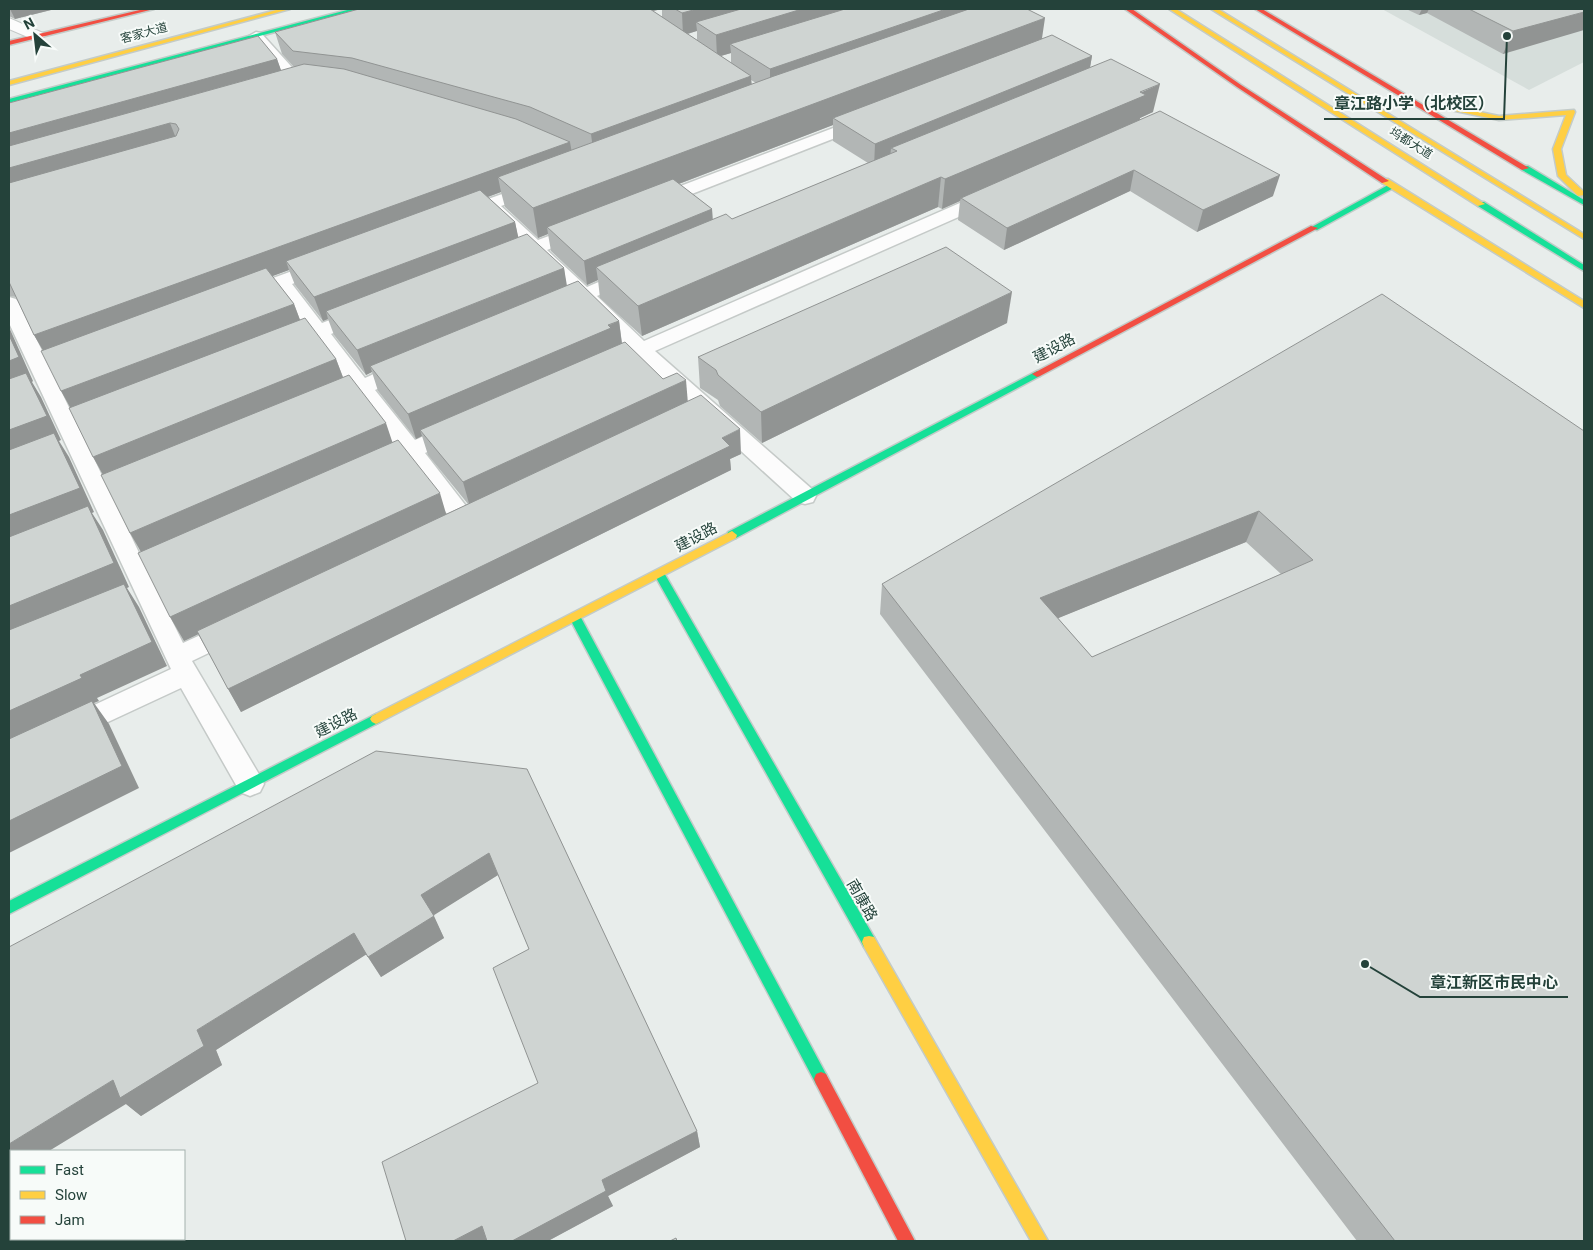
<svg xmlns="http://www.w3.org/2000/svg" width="1593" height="1250" font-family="Roboto,'Noto Sans SC',sans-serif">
<rect width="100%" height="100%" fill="#e8edeb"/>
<path fill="#d6dedb" d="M1382,9h202v53l-55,28z"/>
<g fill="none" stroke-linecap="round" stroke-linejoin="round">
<g stroke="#c5cac8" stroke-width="3">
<g id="lane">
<path d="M256,32l5,1 38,42 21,3 2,3 -2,3 -32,-2 -39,-46z"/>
<path d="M865,116l6,2 2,3 -2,3 -210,82h-12l-3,-4 3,-4z"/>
<path d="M536,182l6,1 3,4 -3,4 -41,15 37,34 38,-14h12l3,4 -3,4 -41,16 40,37 35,-15h14l2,4 -2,4 -39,16 47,45 341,-149h12l3,4 -3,4 -342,151 158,139 3,6 -3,6 -8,2 -8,-2 -158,-144c-13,6 -28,16 -42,13l-3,-5 3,-5 31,-13 -46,-45 -24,9 -7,-2 -3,-4 3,-4 20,-9 -39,-38 -24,9 -7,-2 -2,-4 2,-4 21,-8 -36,-35 -23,8 -6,-1 -3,-4 3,-4z"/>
<path d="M325,259l7,2 2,4 -2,4 -40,15 30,39 34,-13h14l3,4 -3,4 -39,16 34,44c14,-6 32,-18 47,-14l3,5 -3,5 -37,16 40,50c14,-6 32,-18 48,-14l3,5 -3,5 -38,17 48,62 4,6 -4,6 -8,2 -8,-2 -50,-66 -30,13 -8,-3 -3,-5 3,-5 28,-13 -39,-51 -29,11 -7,-2 -4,-5 4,-5 27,-11 -35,-45 -30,11 -7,-2 -3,-4 3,-4 29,-12 -30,-39 -31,11 -7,-2 -3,-4 3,-4z"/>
<path d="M9,297l7,2 3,4 28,58 34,-11 7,2 3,4 -3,4 -35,14 21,44 35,-13 8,2 3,5 -3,5 -36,14 25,53 33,-13 8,3 3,5 -3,5 -34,14 29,61 34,-14 8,3 4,6 -4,6 -34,16 33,67 50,-23 9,3 4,7 -4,7 -50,24 68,115 4,8 -4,8 -10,4 -10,-4 -59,-104 -172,80v-23l162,-76 -162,-346z"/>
<path d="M53,1239h39l-1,2h-39z"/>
<path d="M130,1239h36l1,2h-36z"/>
</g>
</g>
<g stroke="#c5cac8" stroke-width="2">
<path id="street" d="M9,18l34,15 2,3 -8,5 -28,-12z"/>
</g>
<g stroke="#c3cbc8" stroke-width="3">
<g id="fast">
<path d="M351,9h10l-352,94v-4z"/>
<path d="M1522,166h6l56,34v5l-62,-35z"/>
<path d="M1390,184l7,2 -80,44 -7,-2z"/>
<path d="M1478,202h6l100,63v6l-106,-65z"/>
<path d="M1037,371l3,1v4l-304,162 -4,1 -5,-4 1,-3z"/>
<path d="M659,570l4,1 211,366 2,5 -2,5 -5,1 -5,-1 -210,-373z"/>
<path d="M575,613l4,1 247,460 2,5 -2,5 -5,2 -5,-2 -247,-467z"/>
<path d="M376,714l4,2 2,3 -2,3 -371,192v-13z"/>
</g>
</g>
<g stroke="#c3cbc8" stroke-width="3">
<g id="slow">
<path d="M280,9h10l-281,76v-4z"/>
<path d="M1169,9h7l309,195 -7,2z"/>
<path d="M1211,9h7l366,225v5z"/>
<path d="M1436,103l63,13 75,-6 1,2 -14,37 5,26 18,17v3l-6,1 -20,-20 -5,-27 13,-34 -67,5 -63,-13z"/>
<path d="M1382,179h6l196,122v7l-202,-125z"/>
<path d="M732,531l5,4 -1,3 -356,184 -4,2 -4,-2 -2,-3 2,-3z"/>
<path d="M869,936l5,1 174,304h-17l-167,-294 -2,-5 2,-5z"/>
</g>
</g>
<g stroke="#c3cbc8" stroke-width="3">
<g id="jam">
<path d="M144,9h10l-145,36v-4z"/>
<path d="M1125,9h7l109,76 148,96 -7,2 -145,-96z"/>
<path d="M1255,9h7l267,159 -7,2z"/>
<path d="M1311,226l7,2 -278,148 -3,1 -5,-3z"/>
<path d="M821,1072l5,2 89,167h-17l-82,-157 -2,-5 2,-5z"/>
</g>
</g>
<use href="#lane" fill="#fcfcfc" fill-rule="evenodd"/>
<use href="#street" fill="#fcfcfc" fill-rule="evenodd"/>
<use href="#fast" fill="#16e098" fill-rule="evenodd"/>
<use href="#slow" fill="#ffcf43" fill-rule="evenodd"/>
<use href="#jam" fill="#f24e42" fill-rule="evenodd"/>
</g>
<g fill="#b2b6b5" fill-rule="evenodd">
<path d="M9,9h46l-40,10 -6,-3z"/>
<path d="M359,9h668l15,30 50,17 -2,11 63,45 -13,6v2l133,76 -76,36 -67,-41 -126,59 -46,-30 2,-19 -18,8 -4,-2 -296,129 -42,-38 -2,-18 -11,5 -36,-34 -3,-17 -10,4 -33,-31 -4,-15 -13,5 27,25 3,16 46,30 2,18 53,35 3,22 65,58 54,53 -11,5 1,11 -490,242 -43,-78 -14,7 -141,-291 -9,-15 -18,-38 -7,-1v-193l268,-44 4,12 13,-4 -12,-13 -7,-22zM662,9v8l-9,-6zM696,31h1v9l-9,-6zM731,53v10l-10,-7zM751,80l5,3 -4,1zM833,125v16l35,22 -136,56 -19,1 -1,-11 -33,-25zM289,270l6,15 28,36 5,-2 6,16 32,40 6,-3 6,19 38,48 6,-3 6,19 40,49 -22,10 -103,-137 -7,-18 -36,-39 -6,-16 -22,-28z"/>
<path d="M1406,9h178l-81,45 -76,-41 -8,2z"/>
<path d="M1007,323l-245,120 -42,-37 -2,-6 -18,-12 -2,-31z"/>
<path d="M1584,431v810h-227l-477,-627 2,-30zM1246,542l35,32 -189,83 -34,-39z"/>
<path d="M527,769l170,362 3,16 -92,49 5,10 -65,35h-142l132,-158 -9,-134 -31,-74 -65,40 11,23 -63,39 -15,-23 -150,96 6,15 -81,51 -15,-12z"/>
</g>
<g fill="#919493">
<path d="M10,9h45l-40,10z"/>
<path d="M648,9h14l-14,3z"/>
<path d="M697,9h76l-77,13 1,9 -14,4 -1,-22z"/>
<path d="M802,9h70l-142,35 1,9 -14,4 -1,-22z"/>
<path d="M946,9h38l-214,83v-23z"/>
<path d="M1422,9h7l-2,4 -8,2z"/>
<path d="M1584,12v18l-81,24 10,-23z"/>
<path d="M1045,18l-4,27 -208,73v7l-280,107 -6,-5 1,7 -10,4 -5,-30z"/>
<path d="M1092,56l-4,23 -197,69 -1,12 -16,7 1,-23z"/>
<path d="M277,59l8,22 -276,78v-26z"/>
<path d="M751,76l1,22 -158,59 -3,-23z"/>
<path d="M1160,84l-7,28 -13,6 -1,6 -178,74 -1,3 -18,8 3,-30z"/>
<path d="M170,123l9,23 -170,49v-27z"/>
<path d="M570,142l4,23 -76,12 3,15 -209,77 -6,-8 3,9 -241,89 -14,-24z"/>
<path d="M1134,170l-4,21 -126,59 3,-22z"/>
<path d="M1280,175l-7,21 -76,36 6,-22z"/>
<path d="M941,177l-3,30 -296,129 -4,-30z"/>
<path d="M712,209l1,24 -117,34 2,13 -11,5 -3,-24z"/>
<path d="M515,222l5,23 -194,66 2,8 -5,2 -9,-24z"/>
<path d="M564,268l4,24 -198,74 2,6 -6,3 -9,-25z"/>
<path d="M1012,292l-5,31 -245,120 -1,-31z"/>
<path d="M294,304l9,24 -228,88 -14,-25z"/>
<path d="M619,321l3,24 -202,85 2,6 -6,3 -8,-25z"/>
<path d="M9,327l24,54 -1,1 9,15 20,43 -2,1 10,16 25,55 -2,1 11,17 26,57 -2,1 12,19 28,59 -70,32 2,3 -5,2 15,21 30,64 -130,65z"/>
<path d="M336,359l9,24 -238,99 -14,-25z"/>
<path d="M686,380l2,24 -218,103 -7,-25z"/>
<path d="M386,423l8,24 -250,110 -14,-24z"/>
<path d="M740,429l1,25 -11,5 1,11 -490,242 -13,-23z"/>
<path d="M440,493l7,24 -263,124 -14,-24z"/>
<path d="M1259,511l-13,31 -212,86 6,-30z"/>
<path d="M489,853l9,22 -67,42 -10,-22z"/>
<path d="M434,916l10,22 -63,39 -13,-20z"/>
<path d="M354,933l13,21 -151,96 6,15 -81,51 -15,-12 -77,47h-38v24l-2,1v-32l104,-64 84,-50z"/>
<path d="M697,1131l3,16 -92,49 5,10 -65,35h-36l90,-61z"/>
<path d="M482,1226l9,15h-38z"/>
</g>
<g fill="#cfd4d2" stroke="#919493" fill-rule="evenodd">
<path d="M359,9h291l101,67 -160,58 -61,-27 -178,-49 -59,-7 -18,-19z"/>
<path d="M675,9h22l-15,4z"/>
<path d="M741,9h61l-86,26 -20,-13z"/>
<path d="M845,9h101l-176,60 -40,-25z"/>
<path d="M969,9h58l18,9 -512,190 -35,-31 276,-101z"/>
<path d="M1469,9h115v3l-71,19z"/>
<path d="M1052,35l40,21 -217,88 -42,-26z"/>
<path d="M258,36l19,23 -268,74v-30z"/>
<path d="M1111,59l49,25 -20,8 6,3 -201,84 -4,-2 -303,129 -42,-39 130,-53 6,5 165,-68 -6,-3z"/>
<path d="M304,64l40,5 172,50 54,23 -536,193 -25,-53v-99l167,-47 3,-7 -3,-5 -6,-1 -161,45v-22z"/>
<path d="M1160,111l120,64 -77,35 -69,-40 -127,58 -46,-30z"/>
<path d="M673,179l39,30 -128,52 -37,-34z"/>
<path d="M480,190l35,32 -201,75 -28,-36z"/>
<path d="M527,234l37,34 -207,82 -31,-39z"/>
<path d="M946,247l66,45 -251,120 -43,-37 -2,-5 -18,-13z"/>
<path d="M266,268l28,36 -233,87 -20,-40z"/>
<path d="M578,281l41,40 -11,4 3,3 -203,86 -38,-48z"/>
<path d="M1382,294l202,137v810h-189l-513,-657zM1259,511l54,49 -221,97 -52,-59z"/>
<path d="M305,318l31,41 -243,98 -24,-49z"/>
<path d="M9,335l10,22 -10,4z"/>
<path d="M625,342l38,37 14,-6 9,7 -223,102 -43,-52z"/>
<path d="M26,373l21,43 -38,14v-51z"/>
<path d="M349,375l37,48 -256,110 -29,-58z"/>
<path d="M701,395l39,34 -18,9 8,8 -502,243 -31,-58z"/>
<path d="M54,433l26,55 -71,27v-65z"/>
<path d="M398,440l42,53 -270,124 -32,-64z"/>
<path d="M88,506l26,57 -105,43v-69z"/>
<path d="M124,584l28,58 -72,33 2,3 -73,33v-81z"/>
<path d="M92,701l30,65 -113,55v-82z"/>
<path d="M376,751l151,18 170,362 -95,49 4,11 -94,50h-25l-5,-15 -29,15h-47l-24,-79 156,-79 -45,-115 36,-19 -40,-96 -68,42 13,21 -66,41 -14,-24 -157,97 7,16 -84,52 -7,-18 -104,64v-197z"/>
<path d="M676,1238l1,3h-7z"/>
</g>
<g text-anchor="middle" stroke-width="4" stroke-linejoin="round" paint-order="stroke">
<g font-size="12" fill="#24423a" stroke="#f7fbf9">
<text transform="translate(144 33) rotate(-15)" y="4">客家大道</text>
<text transform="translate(1411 143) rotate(32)" y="4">坞都大道</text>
</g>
<g font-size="15" fill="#24423a" stroke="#f7fbf9">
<text transform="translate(1054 348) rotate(-28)" y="5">建设路</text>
<text transform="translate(696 537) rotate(-28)" y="5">建设路</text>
<text transform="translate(336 723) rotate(-27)" y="5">建设路</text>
<text transform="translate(862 900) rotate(60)" y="5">南康路</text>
</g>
</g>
<path fill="none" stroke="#24423a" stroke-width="2" d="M1507 36L1504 119H1324M1365 964L1420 997H1568"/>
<g fill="#24423a" stroke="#f7fbf9" stroke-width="2">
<circle cx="1507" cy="36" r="5"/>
<circle cx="1365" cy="964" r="5"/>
</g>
<g font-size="16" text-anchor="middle" font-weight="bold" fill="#24423a" stroke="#f7fbf9" stroke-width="4" stroke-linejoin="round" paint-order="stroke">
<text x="1414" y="109">章江路小学（北校区）</text>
<text x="1494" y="988">章江新区市民中心</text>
</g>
<rect width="1593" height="1250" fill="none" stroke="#24423a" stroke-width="20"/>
<rect x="10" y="1150" width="175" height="90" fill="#f7fbf9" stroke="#a3b1ad"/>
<rect x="20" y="1166" width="25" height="8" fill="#16e098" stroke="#a3b1ad"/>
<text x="55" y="1175" font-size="15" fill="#24423a">Fast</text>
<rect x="20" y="1191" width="25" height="8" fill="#ffcf43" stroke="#a3b1ad"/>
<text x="55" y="1200" font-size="15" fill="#24423a">Slow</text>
<rect x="20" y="1216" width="25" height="8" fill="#f24e42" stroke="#a3b1ad"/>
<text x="55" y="1225" font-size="15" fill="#24423a">Jam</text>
<g transform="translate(35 35) rotate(332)" stroke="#f7fbf9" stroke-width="4" paint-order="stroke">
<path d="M0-4L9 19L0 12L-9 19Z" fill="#24423a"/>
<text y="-8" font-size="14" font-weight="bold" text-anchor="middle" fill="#24423a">N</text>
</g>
</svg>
